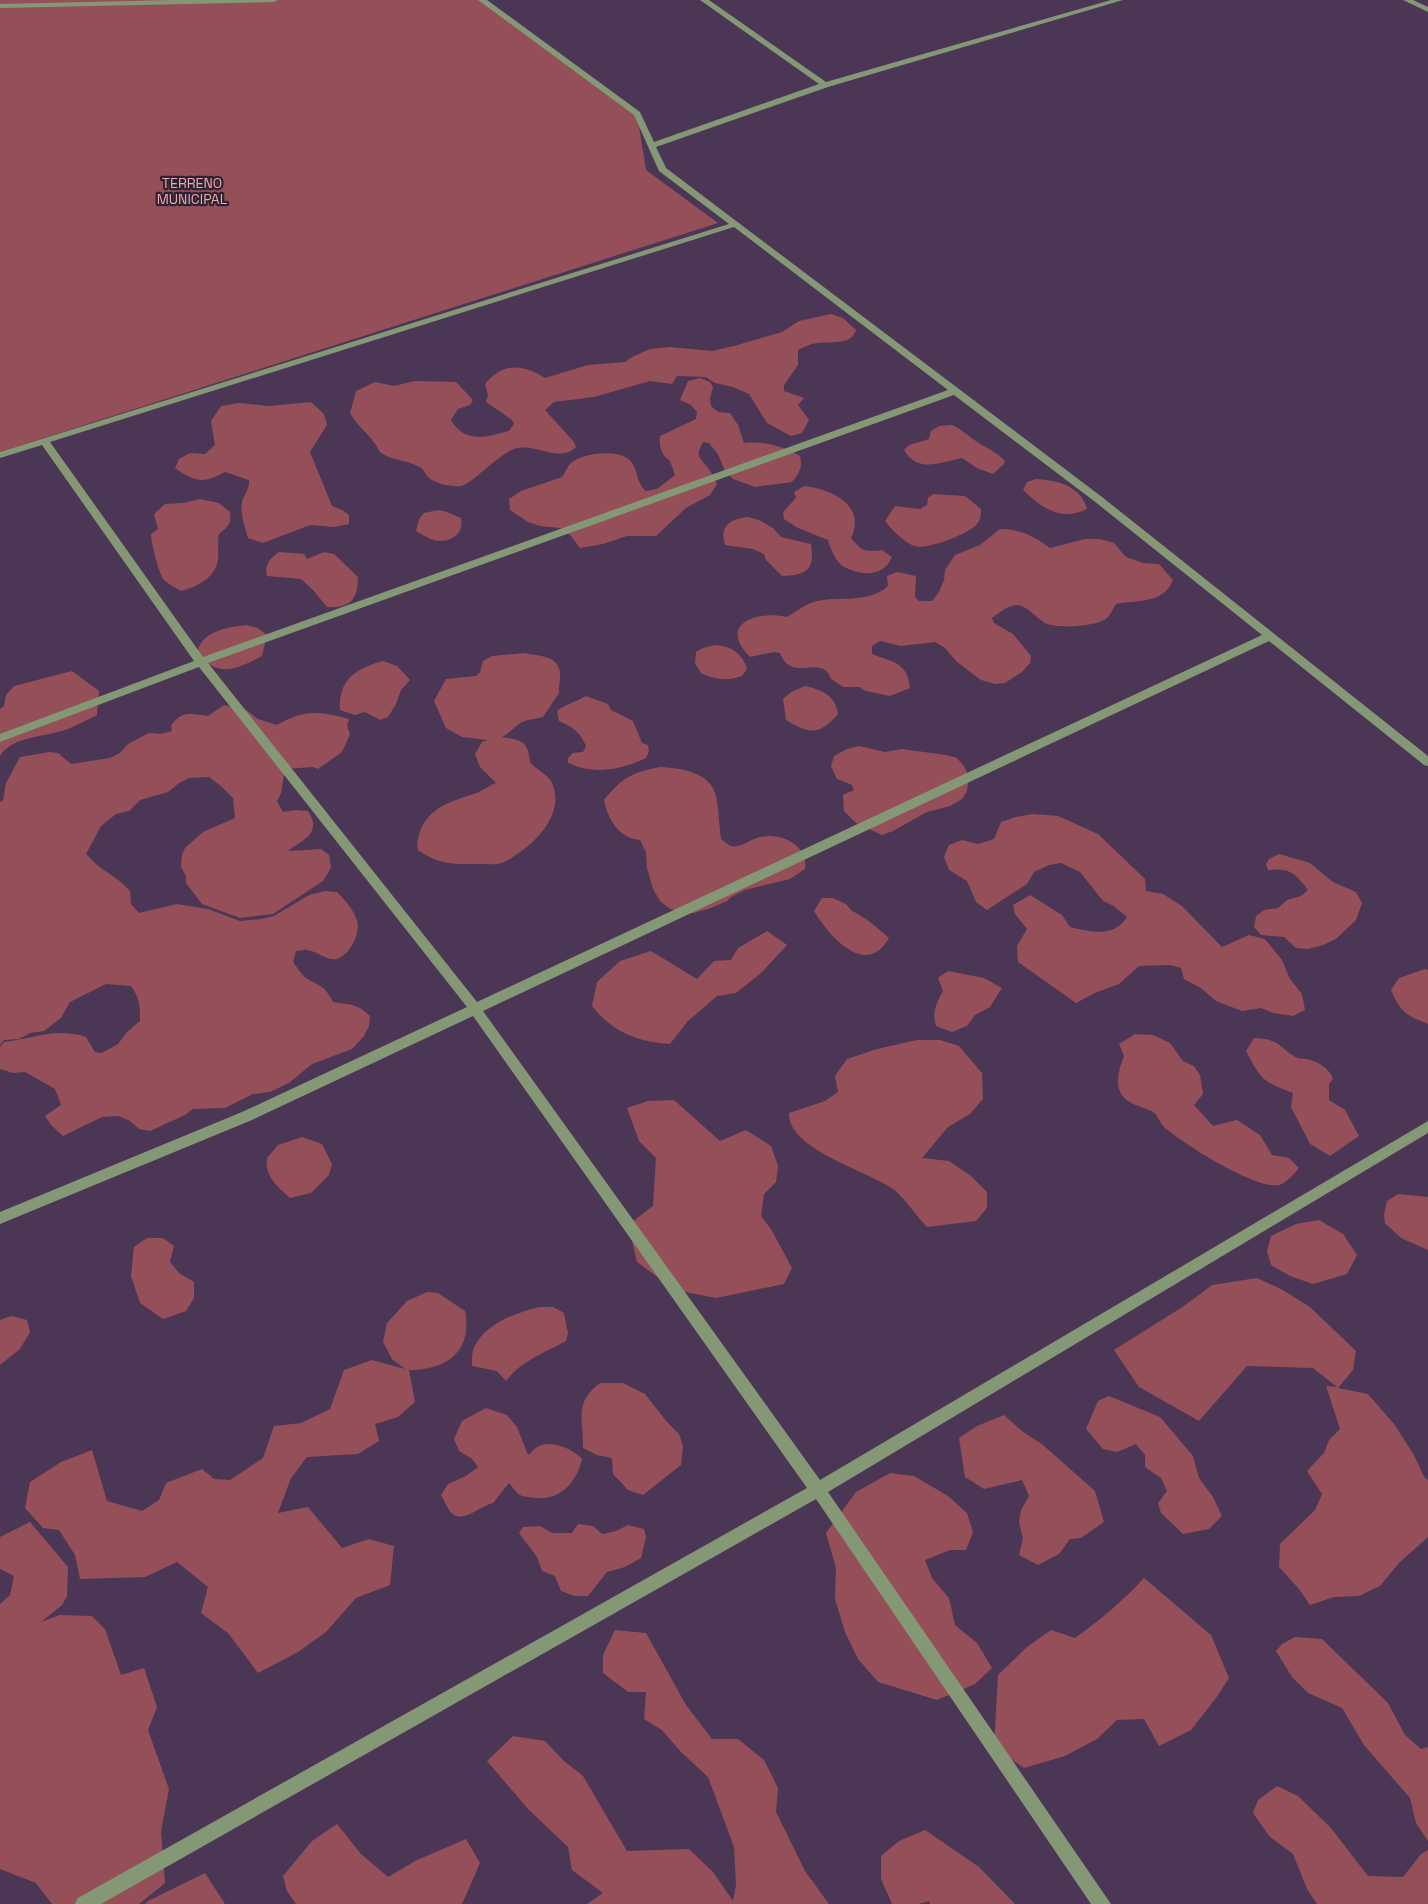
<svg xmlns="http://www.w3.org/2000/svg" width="1428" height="1904" font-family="'Space Grotesk',sans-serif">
<rect width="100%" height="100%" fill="#4b3656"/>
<g fill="#954f58">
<path d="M0,0h481l156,114 9,56 72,53 -718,229z"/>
<path d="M831,314l12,4 13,12c-5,16 -25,11 -39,13 -7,1 -13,4 -19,7v15l-14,20v6l20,7 -6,7 11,15 -7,13 -11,3 -24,-13 -18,-29 -16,-7 -18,-4 -9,-6 -29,-1 -5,8 -22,-3 -56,16 -40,5 -9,8 29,32 2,5c-18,17 -40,-5 -62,2 -15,5 -41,34 -53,37 -9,1 -26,-2 -33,-9 -5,-6 -4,-9 -13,-12 -10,-5 -23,-5 -32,-11 -4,-2 -5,-6 -7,-9 -8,-12 -19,-19 -26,-32l6,-22 19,-9 19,4 21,-5 41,1 17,18 -3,5 -12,4 -7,11c14,24 35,17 58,11l5,-7 -2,-4 -26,-18 2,-7 -3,-11c18,-22 38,-20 60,-6l43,-13 37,-3 7,-5 18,-8 20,-2 42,4 22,-5 48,-14 17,-11z"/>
<path d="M700,378l10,4 3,5 -3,11 1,8 7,6 12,1 8,12 6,18c20,-2 40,3 56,13 3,12 -1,17 -8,26l-37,5 -22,-8 -9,-10 -6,-15 -9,-11 -6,-1c-7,14 -5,14 4,25 4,4 7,12 10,17l-7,11 -24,13 -30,28h-29l-24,8 -23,4 -9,-12 -11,-8 -20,-2 -12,-4 -18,-12 -1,-11 12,-8 41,-14c3,-4 5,-10 8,-13 12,-12 53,-16 62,-1 6,9 5,21 14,28l11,-2 18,-14 -5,-14c-9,-6 -11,-14 -10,-25l36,-17 1,-7 -6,-7 -11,-5 8,-19z"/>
<path d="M311,402l13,12 3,11 -17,27 22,54 10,4 7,5v9l-15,3 -24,-2 -47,18 -15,-5c-3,-11 -8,-24 -6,-36 2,-8 8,-13 7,-22l-24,-8c-22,12 -30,10 -50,-4l4,-9 11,-6 15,1 10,-9 -4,-24 10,-15 18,-3 30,3z"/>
<path d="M952,425c9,4 14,9 21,14 10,8 23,12 32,22l-1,3 -11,10 -16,-6 -15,-10c-21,4 -44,16 -58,-8l5,-5 20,-6 2,-8 8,-5z"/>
<path d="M1036,479c21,1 45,7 51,30 -26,13 -45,-1 -64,-19l4,-8z"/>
<path d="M804,486c27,3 63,19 47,52 11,14 14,14 31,12l10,7c-8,20 -31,19 -48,10 -9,-6 -13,-17 -16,-27l-30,-12 -14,-9 -1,-7 13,-14 -2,-6z"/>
<path d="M933,494l32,2 16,13c0,6 0,10 -4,15 -8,10 -50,26 -62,22 -9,-2 -25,-18 -30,-25l10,-15 25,3 7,-4 1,-7z"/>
<path d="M200,499l19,4 11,9c2,12 -3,16 -11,22 -2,9 0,16 -1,24 -1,19 -21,29 -37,33 -5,-3 -13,-7 -17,-11 -5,-5 -13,-38 -13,-46l7,-5 -4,-15 11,-10 18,-1z"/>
<path d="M438,510l9,2 14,6c4,18 -15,27 -30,21 -5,-2 -10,-5 -15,-8l3,-12 5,-6z"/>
<path d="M748,517l11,3 14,8 8,9 30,7c4,26 -4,31 -29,32l-16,-16 -2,-6 -11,-5 -28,-4c-6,-20 6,-26 23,-28z"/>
<path d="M1000,529c21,0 35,8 50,19l35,-9h15l14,4 12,14 17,6 16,1 14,16c-9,24 -37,20 -57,24 -3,4 -5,10 -8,13 -9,10 -52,12 -63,6 -10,-6 -18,-18 -29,-18 -9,1 -17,8 -24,13l2,5 19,11 18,22 -1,7 -8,9 -17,11 -10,1 -14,-4 -24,-18 -12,-14 -10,-6 -34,4 -21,-5 -8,5v8c20,8 36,8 38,34l-20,8 -24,-5 -7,-4h-16l-12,-8c-8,-26 -40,5 -51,-26l-6,-1 -24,5c-33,-33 7,-47 37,-40 8,-4 15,-11 24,-14 23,-9 55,3 77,-17l-1,-10 10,-4 19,4 -1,21 4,4h13l7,-9 5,-12 1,-10 10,-15 25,-10z"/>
<path d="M279,552l25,2 3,5 17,-7 10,2 24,23c0,21 -7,32 -31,30l-14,-17 -12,-11 -34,-3c-3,-11 3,-18 12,-24z"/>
<path d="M246,625l12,3 9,7 -5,21c-27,14 -40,21 -65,0 1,-24 30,-29 49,-31z"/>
<path d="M716,645c15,1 27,9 31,24l-5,7c-13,5 -28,4 -41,-3l-6,-10 1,-11 7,-4z"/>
<path d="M524,653c13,3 35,2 36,20 1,7 -2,13 -1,20l-16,24c-7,2 -14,2 -21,5 -7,4 -12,11 -20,15 20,3 26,4 28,25 6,8 18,12 22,21 15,34 -23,67 -50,80 -5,2 -13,1 -19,1 -26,0 -43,2 -65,-14 -2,-6 0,-10 1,-15 8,-29 35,-34 60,-43 6,-3 11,-7 17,-9l-16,-16 -5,-13 7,-12 6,-2 -26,-3 -16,-9 -12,-27 12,-22 30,-3 4,-4 3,-11 9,-5z"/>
<path d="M383,661l14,5 13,14 -9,10 -5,14 -8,13 -8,3 -15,-8 -10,3 -15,-5c-2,-31 17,-42 43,-49z"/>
<path d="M72,671l27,20 -2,24c-11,5 -21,11 -32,15 -20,7 -53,6 -65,26v-47l4,-3 2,-11 8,-9z"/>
<path d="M805,686c17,4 30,9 33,28 -19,22 -28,20 -52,6l-3,-21 8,-7z"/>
<path d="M586,696l22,8 3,6 22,11 9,22 6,2 1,6 -3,7c-25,12 -52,17 -78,5v-5l5,-5 10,-1 3,-6c-6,-14 -13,-19 -27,-25l-2,-10c9,-7 19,-9 29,-15z"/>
<path d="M224,705l21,4 13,10 19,6c27,-16 43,-14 72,-6l-2,7 3,8 -8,18 -24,17 -5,-2 -28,2 -4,24 -4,8 6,11 13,-2 12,1c15,22 -6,29 -20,40l33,-2 8,6 2,13 -8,13 -50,33 -33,4 -38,-14 -16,-21v-7l-5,-9 1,-12 3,-7 18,-16 32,-14 -2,-20 -12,-12 -12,-9 -20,1 -10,5 -11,9 -28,8 -11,11 -13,3 -15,12 -15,28 11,11 24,17 9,9 1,13 8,9 38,-9 31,5 32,12 21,-2 13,-3 35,-21 16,-4 12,1c8,8 16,17 20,28 4,13 -7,35 -20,39 -11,2 -20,-8 -30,-9 -3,-1 -8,1 -11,1l-3,11c4,5 8,12 13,16 14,9 18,6 27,24 17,3 24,1 37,14l-1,10 -5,10 -12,13 -40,15 -23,19 -19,9 -17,2 -28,14 -32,1 -8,6 -35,16 -11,-2 -9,-8 -11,-5 -17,1 -39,19 -12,-11 -6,-9 16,-11 -6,-16 -30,-17 -12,1 -13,-4v-22l4,-5c28,-3 53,-15 82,-5l9,15 7,1 16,-9 9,-12 13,-11c0,-14 0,-23 -9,-35l-25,-2 -36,18 -9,16 -17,13 -14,2 -11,6 -15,1 -4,5v-243l3,-2 3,-17 14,-26 29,-5 9,1 13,11 39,-6 10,-5 8,-9 21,-11 12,1 11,-3 -1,-5c10,-16 21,-12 37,-10z"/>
<path d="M859,746l26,6 17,-3 44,6 11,3 7,8 5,11 -2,14 -5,8 -12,7 -23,6 -34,19 -11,4 -26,-12 -12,-12 -1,-16 11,-5 -2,-5 -15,-6 -6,-13 3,-10 13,-7z"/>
<path d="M660,767c20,1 51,5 56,29 3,14 3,29 5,43 3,2 7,6 10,7 9,2 15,-4 23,-7 15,-6 32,-3 44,8 6,7 8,13 7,22l-15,10 -45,11 -14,7 -4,4 -16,7 -17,5 -24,-4 -10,-8 -7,-12 -6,-21 -1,-16 -6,-12c-22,-2 -32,-21 -36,-40 18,-22 28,-28 56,-33z"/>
<path d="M1033,814l25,2 40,18 47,45 1,12 17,3 19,12 40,41 27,-12 16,4 17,21 8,19 12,15 3,16 -12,6 -20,-3 -12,-5 -19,3 -26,-10 -15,-13 -17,-9 -3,-11 -11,-3 -31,1 -20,18 -24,9 -19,10 -58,-41 -1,-16 10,-17 -12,-15 -2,-9 17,-10 32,20 8,12c21,5 44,11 57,-10l-13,-11 -11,-5 -23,-29 -19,-9 -12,2 -15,7 -7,12 -40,26 -11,-8 -9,-21 -18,-11 -5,-13 5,-12 13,-5 16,4 16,-5 7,-17 15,-5z"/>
<path d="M1279,854l31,9 23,19 23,10 6,11 -6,17 -20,19 -13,6 -15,4 -12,-1 -12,-11 -23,-2 -7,-8 2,-11 8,-6 14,-2 9,-8 14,-4 7,-6c-13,-17 -18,-22 -40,-20l-2,-6 3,-5z"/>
<path d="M822,898h11l13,6 5,6 18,11 20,17c-23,41 -60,-2 -75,-27z"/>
<path d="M767,931l20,14 -26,28 -25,20 -19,3 -29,25 -18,23c-32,-2 -58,-12 -78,-38l5,-24 23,-21 31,-10 46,28 17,-18 17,-1 7,-12z"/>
<path d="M1425,969l3,1v54c-22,-9 -27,-11 -37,-34l8,-12z"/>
<path d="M948,971l36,7 18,10 -12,19 -15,8 -8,11 -15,6 -16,-6c-4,-14 0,-22 7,-35l-5,-13z"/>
<path d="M1135,1034l18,1 17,8 13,18 11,5 6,9 3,19 -9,11 19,21 24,-6 23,15 12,20 17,3 10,10c-5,6 -12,14 -20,17 -23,5 -97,-42 -115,-58 -4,-4 -6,-12 -11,-15 -12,-7 -29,-7 -34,-23 -3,-11 1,-22 5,-33l-5,-12z"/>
<path d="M1254,1038c25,1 23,7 41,19 4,2 7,1 11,2 12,2 23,9 27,20l-4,5v16l16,10 14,26 -29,20 -20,-12 -19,-37 2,-14c-15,-6 -28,-9 -37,-24 -4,-5 -6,-12 -10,-18z"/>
<path d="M917,1040h23l19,6 23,27 1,26 -13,15 -22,13 -26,31 27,3 22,15 16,16v16l-11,13 -49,6c-11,-11 -22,-29 -34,-38 -25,-18 -106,-40 -104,-76l36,-12 13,-9 -3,-16 12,-17 30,-10z"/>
<path d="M674,1100l46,41 26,-11 25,16 7,20 -2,16 -12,12 -3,22 10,13 21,39 -8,16 -68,14 -41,-8 -38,-28 -9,-37 25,-19 3,-48 -17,-17 -12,-33 21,-7z"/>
<path d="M302,1137l20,7 10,20 -3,11 -18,18 -21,5c-12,-11 -26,-22 -23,-40l11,-13z"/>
<path d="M1398,1194l30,3v53l-27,-12 -16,-15 -1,-9 3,-13z"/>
<path d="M1319,1220l24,14 14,21 -10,19 -34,10 -23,-8 -19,-11 -4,-14 4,-15 25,-12z"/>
<path d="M147,1238h16l11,8 -4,16 9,11 15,9v16l-8,13 -23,8 -23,-16 -9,-27 3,-29z"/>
<path d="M1257,1278l24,11 29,18 46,44 -3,19 -15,18 30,6 26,30 20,31 10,22 4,3v57l-29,26 -19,23 -21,10 -25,1 -24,8 -11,-16 -20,-22 1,-23 35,-34 7,-16 -15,-23 17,-18 5,-13 11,-11 -14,-43 11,1 -24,-19 -66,-2 -48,55 -60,-34 -25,-37 70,-44 28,-21z"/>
<path d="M427,1292l11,1 27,18c8,41 -19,59 -56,59l6,32 -17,15 -23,7 4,17 -21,13 -51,3 -16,21 -13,35 30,-6 34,41 27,-9 25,7 -4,39 -34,13 -30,34 -28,20 -40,21 -30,-40 -27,-20 7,-26 -31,-25 -32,15 -65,2 -5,-24 -16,-25 -16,-2 -18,-20 5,-26 31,-20 31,-12 15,51 35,10 17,-11 7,-17 36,-14 12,10 16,1 33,-22 11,-32 27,-3 29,-14 14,-39 28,-10 33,9 -13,-10 -9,-17 4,-19 20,-22z"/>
<path d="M539,1307h14l11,6 4,20 -2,8c-22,12 -45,20 -60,40l-9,-10 -25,-5c0,-6 0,-14 2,-19 12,-24 42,-34 65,-40z"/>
<path d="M11,1316l16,4 3,12 -10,17 -20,16v-45z"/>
<path d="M600,1383h23l22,11 22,28 12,12 4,12 -2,19 -38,30 -15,-5 -15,-16 -1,-16 -15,-3 -14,-7c1,-30 -10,-44 17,-65z"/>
<path d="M1109,1396l51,21 33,39 6,22 14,19 9,19 -13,13 -26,5 -22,-21 -3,-10 9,-12 -6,-13 -16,-11v-12l-9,-11 -19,8 -14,-3 -17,-20 12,-28z"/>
<path d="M486,1408l21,7 10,12 11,28c3,-2 6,-6 9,-8 13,-8 35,1 45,12 -5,23 -22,42 -47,39 -4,-1 -11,-1 -15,-3 -4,-2 -8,-9 -11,-12l-16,20c-14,3 -32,24 -44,7 -3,-5 -5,-10 -8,-15l7,-11 18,-8 12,-9 -6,-8 -13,-8 -5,-12 8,-18z"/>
<path d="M1004,1415l18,16 21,14 52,46 9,31 -23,16 -11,1 -11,15 -21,11 -19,-10 4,-17 -4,-16 2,-12 8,-14 -7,-16 -38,9 -19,-12 -6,-39 18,-12z"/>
<path d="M890,1473l24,3 34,20 19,17 6,19 -7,18h-16l-25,10 7,18 17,20 6,27 22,18 15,25 -17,16 -38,16 -59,-18 -20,-23 -13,-27 -10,-33 1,-31 -10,-35 30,-41z"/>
<path d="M30,1522l38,45 -1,29 -5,9 -21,17 19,-7 32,1 13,13 16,46 23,-7 13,39 -9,23 21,59 -8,43 4,51 -26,21h-87l-16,-21 -36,-14v-265l10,-9 4,-19 -14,-7v-32z"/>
<path d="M578,1524l15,2 9,8 14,-3 12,-6 16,4 2,8 -5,21 -16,9 -18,5 -19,24h-13l-14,-5 -6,-15 -13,-5 -5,-14 -18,-24 4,-6 17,-1 12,7h20z"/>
<path d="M1144,1578l67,57 18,43 -13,20 -25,32 -32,16 -15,-27 -27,1 -20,19 -32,17 -41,12 -30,-21 4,-72 29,-28 24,-17 24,8c25,-18 48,-37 69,-60z"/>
<path d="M615,1630l31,3 40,72 26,34h26l26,21 14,28 -2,24 29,59 24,33h-242l16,-11 -31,-23 -4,-23 -40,-38 -41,-48 26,-25 32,5 19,20 19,15 44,75 62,-2 24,23 20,29 3,-16 -2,-38 -26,-70 -27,-25 -19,-22 -18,-11 2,-27h-18l-25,-19v-18z"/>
<path d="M1295,1637l27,2 66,64 17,32 16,14 7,-2v94l-12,-18 -6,-25 -46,-53 -22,-37 -34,-15 -16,-16 -16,-26 6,-7z"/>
<path d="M1277,1786l21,10 33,32 37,48 35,1 18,-23 7,-4v54h-111l-10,-15 -14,-35 -24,-18 -16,-23 5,-13z"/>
<path d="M337,1824l24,30 27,23 29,-17 49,-21 14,24 -18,41h-166l-9,-13 -4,-15 29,-35z"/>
<path d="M925,1830l54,37 36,37h-85l-1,-3 -11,3h-26l-11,-25v-23l18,-15z"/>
<path d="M205,1873l20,31h-80l3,-3z"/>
</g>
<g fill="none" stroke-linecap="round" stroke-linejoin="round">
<g fill="#859876" fill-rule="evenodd">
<path d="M173,0h105l-4,2 -274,6v-4z"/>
<path d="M478,0h9l153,112 14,30 165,-58 -119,-84h9l117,82 285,-82h12l-295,87 -172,60 10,21 436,329 326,259v10l-4,-1 -155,-124 -786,370 337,469 608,-359v12l-600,359 283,412h-20l-275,-405 -715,405h-26l3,-6 729,-410 -334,-472 -221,104 -252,104v-12l242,-100 225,-105 -268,-340 -199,75v-8l194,-73 -152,-216 -42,13v-6l729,-228 -70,-53 -25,-56zM734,227l214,163 -745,267 -153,-215zM954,395l140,106 168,134 -785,367 -269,-339z"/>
<path d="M1403,0h10l15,7v5z"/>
</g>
</g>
<g text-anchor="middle" stroke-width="4.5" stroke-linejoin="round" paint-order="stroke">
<g font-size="14" fill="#f3a7af" stroke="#2c2231">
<text x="192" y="188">TERRENO<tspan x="192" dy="16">MUNICIPAL</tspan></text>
</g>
</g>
</svg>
